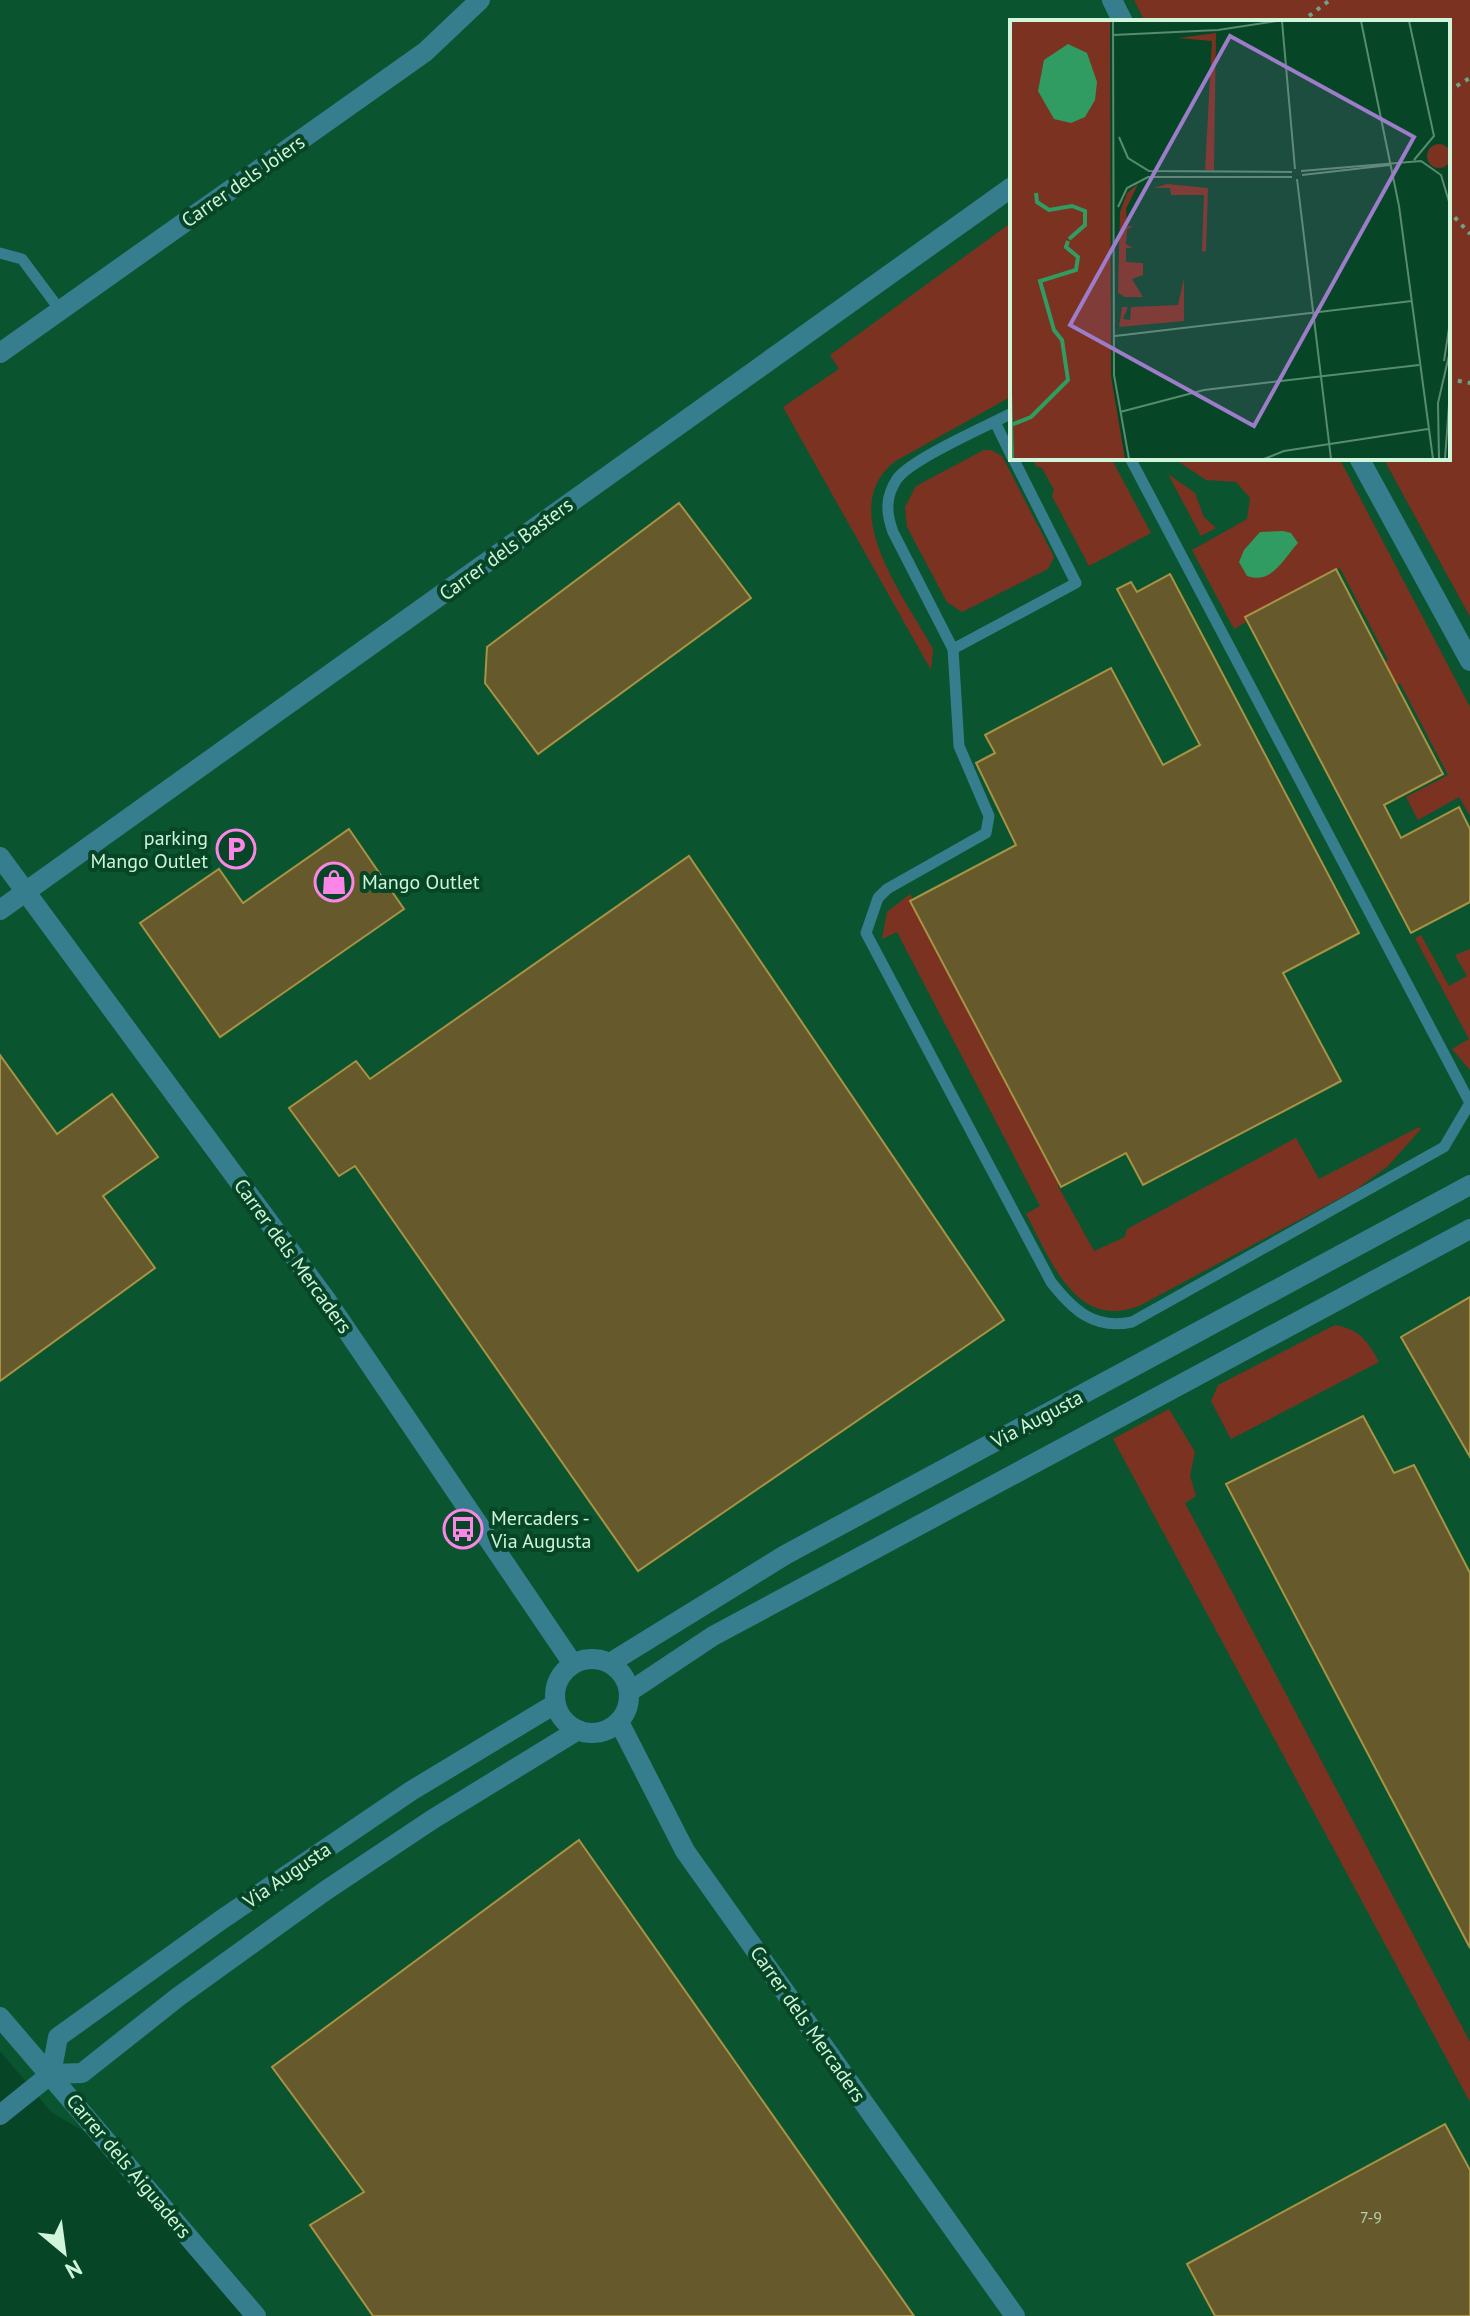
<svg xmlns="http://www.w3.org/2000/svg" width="1470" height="2316" font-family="'PT Sans',sans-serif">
<rect width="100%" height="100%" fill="#064626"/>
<path fill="#0b5430" d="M0,0h1134l11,22h-133v436h371l87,159v1699h-1225l-158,-183 -36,-21 -51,-61z"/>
<g fill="#7c3220">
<path d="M1134,0h336v617l-87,-159h65v-436h-303z"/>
<path d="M1012,222v174l-118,66c-59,48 12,137 39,187l-2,21 -148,-263 56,-38 -9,-14z"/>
<path d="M984,450h7l11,6 52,101 -6,12 -86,43 -15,-10 -40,-75 -2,-20 11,-21z"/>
<path d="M1032,458h79l40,75 -62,33 -37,-70 2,-6 -12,-22 -6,-2z"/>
<path d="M1173,458h166l131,249v109l-11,-19 -41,23 -12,-23 42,-22 -48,-92 -42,22 -13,-23 43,-22 -48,-92 -106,61 -42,-79 55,-31 3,-21 -14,-16 -30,-2z"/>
<path d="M1168,474l27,19 9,24 12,11 -15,8z"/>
<path d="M910,894l151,281 -3,11 36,65 31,-14 2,-8 169,-91 23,41 100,-52 2,2 -33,37 -31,23 -218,117c-64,25 -89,-48 -113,-92l14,-8 -143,-274 -15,7 5,-27z"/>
<path d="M1421,935l28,51 18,-10 -12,-21 15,-6v121l-18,-21 17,-10 -54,-101z"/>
<path d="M1335,1325c25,5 32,15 44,37l-148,77 -20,-38 7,-16z"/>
<path d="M1169,1409l26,43 -5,24 6,20 -11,7 285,539v60l-357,-663z"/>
</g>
<path fill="#319c61" d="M1283,531l8,2 7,10c-14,15 -26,42 -51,33l-8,-14 5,-12 16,-18z"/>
<g fill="#665a2c" stroke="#a89344" stroke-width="2">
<path d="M679,503l72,95 -213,156 -53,-71 2,-36z"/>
<path d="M1336,569l107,205 -59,31 17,33 58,-31 11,22v73l-59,31 -166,-316z"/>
<path d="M1170,574l189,359 -76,40 58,108 -198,104 -17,-32 -65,34 -151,-286 106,-56 -40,-82 19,-10 -10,-18 126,-67 52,97 37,-20 -83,-156 14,-7 6,10z"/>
<path d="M349,829l55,80 -184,128 -80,-114 79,-54 24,34z"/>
<path d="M689,856l315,464 -366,251 -283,-405 -16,10 -50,-68 67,-47 14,18z"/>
<path d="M0,1055l57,79 55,-40 46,63 -55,39 52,72 -155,113z"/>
<path d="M1470,1297v160l-69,-120z"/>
<path d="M1363,1416l31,57 20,-8 56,108v375l-244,-464z"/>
<path d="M579,1840l335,476h-541l-63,-91 54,-33 -92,-125z"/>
<path d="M1445,2124l25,46v146h-255l-28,-52z"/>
</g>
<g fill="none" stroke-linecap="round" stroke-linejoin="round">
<g stroke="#70a285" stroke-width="4" stroke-dasharray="4 6" stroke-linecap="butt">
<path d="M1301,22l29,-22"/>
<path d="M1448,91l22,-13"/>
<path d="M1448,210l22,24"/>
<path d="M1448,379l22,4"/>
</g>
<g stroke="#367d8d" stroke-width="11">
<path d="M0,253l22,6 38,51"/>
<path d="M1012,413c-25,13 -101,46 -115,66 -12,18 -11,34 -4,53l60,117 123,-66 -63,-125"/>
<path d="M995,422l17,35"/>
<path d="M953,649l6,97 30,70 -3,17 -99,56 -9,9 -12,35 185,349c22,28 43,48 81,40l312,-175 26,-44 -340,-645"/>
</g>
<g stroke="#367d8d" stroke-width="20">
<path d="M1112,0l11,22"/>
<path d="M0,353l425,-301 55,-52"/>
<path d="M1359,458l111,203"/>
<path d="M0,857l327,444 246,363"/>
<path d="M0,910l1012,-723"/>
<circle cx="592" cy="1696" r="37"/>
<path d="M610,1663l175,-108 685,-370"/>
<path d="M629,1692l84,-56 757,-407"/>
<path d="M619,1722l66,129 330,465"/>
<path d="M0,2017l256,299"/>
<path d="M51,2074l7,-37 163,-117 190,-129 144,-87"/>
<path d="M0,2115l51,-41 31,-1 96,-76 147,-106 108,-72 145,-89"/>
</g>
</g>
<defs>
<g id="parking-ring" transform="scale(2)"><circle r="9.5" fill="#064626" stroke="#fb86e5" stroke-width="1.5"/><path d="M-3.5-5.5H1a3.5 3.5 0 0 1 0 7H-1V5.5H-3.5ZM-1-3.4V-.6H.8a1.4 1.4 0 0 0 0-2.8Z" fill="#fb86e5"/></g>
<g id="shop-ring" transform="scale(2)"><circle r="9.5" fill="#064626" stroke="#fb86e5" stroke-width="1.5"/><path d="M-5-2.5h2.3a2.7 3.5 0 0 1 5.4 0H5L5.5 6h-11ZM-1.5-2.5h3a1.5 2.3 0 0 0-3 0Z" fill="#fb86e5"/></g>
<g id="bus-ring" transform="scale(2)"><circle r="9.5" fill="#064626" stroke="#fb86e5" stroke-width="1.5"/><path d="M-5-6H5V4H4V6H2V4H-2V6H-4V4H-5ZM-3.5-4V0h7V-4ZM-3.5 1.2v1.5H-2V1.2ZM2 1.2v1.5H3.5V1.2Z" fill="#fb86e5"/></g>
</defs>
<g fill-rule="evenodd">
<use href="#parking-ring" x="236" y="849"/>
<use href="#shop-ring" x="334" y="882"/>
<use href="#bus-ring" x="463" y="1529"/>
</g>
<g text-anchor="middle" stroke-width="8" stroke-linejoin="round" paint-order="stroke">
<g font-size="16" fill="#b6ceaf">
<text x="1371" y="2223">7-9</text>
</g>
<g font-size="20" fill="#d0f5db" stroke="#064626">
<text transform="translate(243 181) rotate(-35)" y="7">Carrer dels Joiers</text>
<text transform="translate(506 549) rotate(-36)" y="7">Carrer dels Basters</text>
<text transform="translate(293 1256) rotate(54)" y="7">Carrer dels Mercaders</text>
<text transform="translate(1037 1419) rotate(-28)" y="7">Via Augusta</text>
<text transform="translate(287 1875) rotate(-34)" y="7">Via Augusta</text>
<text transform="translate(808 2024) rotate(55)" y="7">Carrer dels Mercaders</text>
<text transform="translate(129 2166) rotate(50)" y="7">Carrer dels Aiguaders</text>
</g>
<g font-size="20" fill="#d0f5db" stroke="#064626" text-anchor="start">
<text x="208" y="845" text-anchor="end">parking<tspan x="208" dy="23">Mango Outlet</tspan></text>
<text x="362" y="889">Mango Outlet</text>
<text x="491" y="1525">Mercaders -<tspan x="491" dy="23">Via Augusta</tspan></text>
</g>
</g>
<g transform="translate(1010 20)">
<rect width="440" height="440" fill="#064626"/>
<path d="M0,1h100l1,355 14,83h-115zM206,13l-2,137h-9l7,-129 -34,-3zM417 136a12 12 0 1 1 24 0a12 12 0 1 1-24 0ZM128,164l-12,25 1,17h6l-6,4 -1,14 7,4h-7v14l17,1v12l-11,4 11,18h-18l-7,-4 2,-81 7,-19zM157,164l41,4 -2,63 -4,1 2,-57h-33l-1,-7h-16zM174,258v43l-65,6 3,-20h6l-5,12 7,1 1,-13 47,-2z" fill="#7c3220"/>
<path d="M58,24l19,9 10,29 -2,18 -10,17 -14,6 -17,-4 -16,-28 6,-31z" fill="#319c61"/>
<path fill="none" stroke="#319c61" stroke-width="4" d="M26,173l1,9 12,8 23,-4 13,5v14l-16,14M0,371l2,68M1,405l20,-8 37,-37 -6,-40 -8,-10 -14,-49 36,-11 2,-13 -12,-10 2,-6"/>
<path fill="none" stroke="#578c6e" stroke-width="2" d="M103,1l1,354 15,84M272,1l13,148M351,1l38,185 34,253M399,1l25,115 -20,24M103,15l105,-5 59,-9M109,117l9,21 21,13 143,1M291,151l120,-10 20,14 9,30M292,155l88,-10M287,159l34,280M108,187l9,-19 21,-11h144M105,316l297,-35M434,341l6,-39M110,392l84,-22 215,-25M254,439l20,-8 144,-22M429,439l-1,-56 12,-52M435,439l5,-68"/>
<path fill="#9d7cca" fill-opacity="0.15" stroke="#9d7cca" stroke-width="4" d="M220,16l184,101 -160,289 -184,-101z"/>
<rect width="440" height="440" fill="none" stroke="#d0f5db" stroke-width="4"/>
</g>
<g transform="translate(64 2252) rotate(151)" stroke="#064626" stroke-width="6" paint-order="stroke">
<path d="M0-6L14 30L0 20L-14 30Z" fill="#d0f5db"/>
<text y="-12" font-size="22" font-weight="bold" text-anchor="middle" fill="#d0f5db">N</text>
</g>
</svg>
